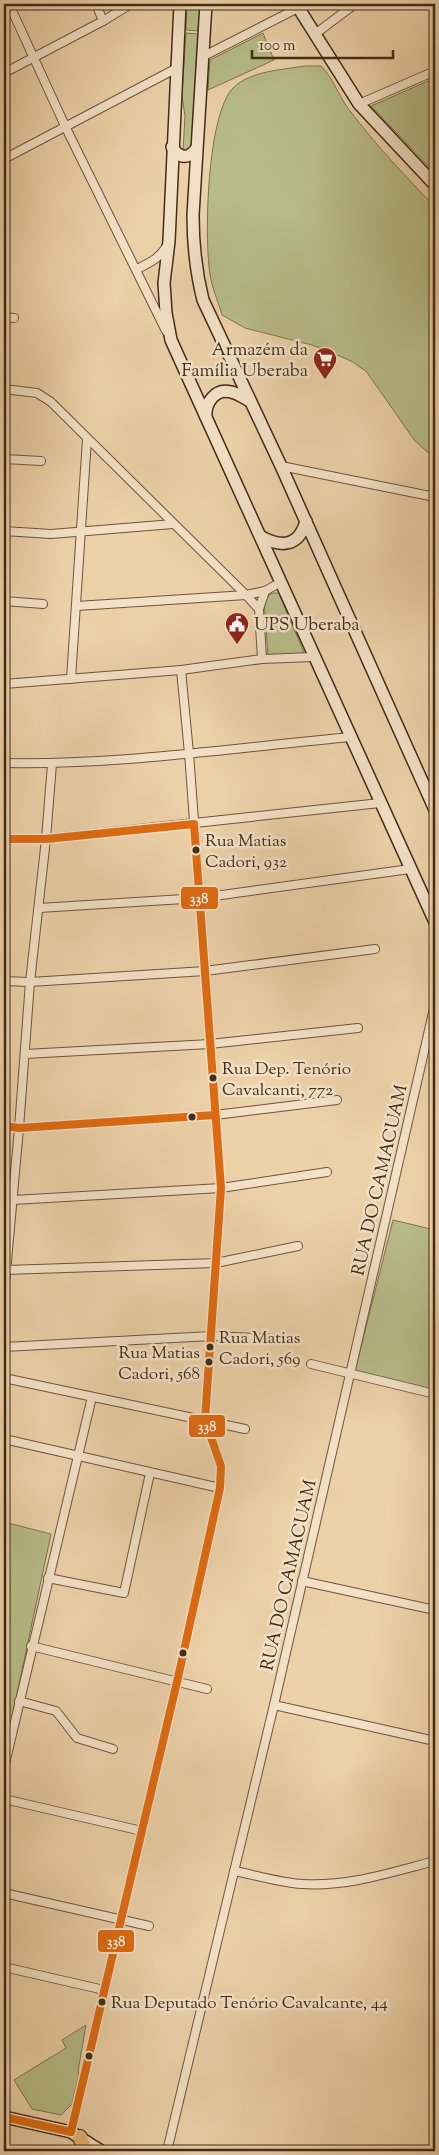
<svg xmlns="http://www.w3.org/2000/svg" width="439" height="2155" font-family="'Sorts Mill Goudy',serif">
<rect width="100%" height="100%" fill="#edd1a9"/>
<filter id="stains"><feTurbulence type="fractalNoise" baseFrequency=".004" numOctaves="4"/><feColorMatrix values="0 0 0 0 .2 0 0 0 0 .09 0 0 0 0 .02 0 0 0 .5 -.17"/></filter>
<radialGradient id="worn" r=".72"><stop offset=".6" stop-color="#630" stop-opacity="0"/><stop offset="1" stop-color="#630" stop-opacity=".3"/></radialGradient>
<g fill="#b7bc89" stroke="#7c7450">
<path d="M187,4h13l-2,27 -12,-1z"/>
<path d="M186,33l12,1 -7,117h-8l2,-35 -3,-20z"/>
<path d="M263,33l11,27 -66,30 2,-30z"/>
<path d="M304,66h17c13,13 18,31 29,45 26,34 56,66 85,96v249l-4,-1 -16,-14 -49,-70 -15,-10 -23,-10 -16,-6 -67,-17 -23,-13c-4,-14 -10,-27 -12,-41 -6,-37 -3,-159 23,-186 17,-17 48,-18 71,-22z"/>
<path d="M435,78v95l-64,-67z"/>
<path d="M272,593h7l25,60 -36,3 -4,-57z"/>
<path d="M393,1220l42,10v161l-80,-20z"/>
<path d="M4,1522l47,12 -43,202h-4z"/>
<path d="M86,2025l-8,46 1,3 -7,30 -11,11 -29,-6 -18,-29 52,-32 -4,-8z"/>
</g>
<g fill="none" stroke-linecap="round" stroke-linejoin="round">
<g stroke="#6c563c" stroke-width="10">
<g id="street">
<path d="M9,4l57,124 100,203"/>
<path d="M96,4l7,17"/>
<path d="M315,34l40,-30"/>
<path d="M202,57l96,-49"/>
<path d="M4,73l99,-52 28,-17"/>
<path d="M359,104l76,-33"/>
<path d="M4,159l173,-91"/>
<path d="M137,269c12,-6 22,-10 29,-22"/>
<path d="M4,317l10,1"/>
<path d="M4,389l33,4 14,9 195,193 13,14 3,50"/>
<path d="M4,459l37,2"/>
<path d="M281,466l154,31"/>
<path d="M4,531l47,3 122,-10"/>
<path d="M4,601l39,3"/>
<path d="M77,606l169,-11 19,-4 16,-9"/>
<path d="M259,609l6,-18"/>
<path d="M71,679l16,-240"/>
<path d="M4,684l177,-14 81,-11 51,-2"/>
<path d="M4,763c115,2 231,-15 346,-26"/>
<path d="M4,839h42l334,-36"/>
<path d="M39,908l161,-10 210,-29"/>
<path d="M4,981l26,1 175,-11 170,-22"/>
<path d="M25,1054l185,-10 148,-16"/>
<path d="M4,1126l15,2 196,-13 122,-15"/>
<path d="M13,1200l208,-12 106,-16"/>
<path d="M6,1270l210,-7 82,-17"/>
<path d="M4,1294l15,-166 11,-146 16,-143 6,-75"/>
<path d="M4,1347l208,-11 66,3"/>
<path d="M311,1364l124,30"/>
<path d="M4,1378l241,51"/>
<path d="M4,1439l216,49"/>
<path d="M48,1578l76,15 26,-120"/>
<path d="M302,1581l133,29"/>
<path d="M31,1646l176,43"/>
<path d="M19,1701l37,10 21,27 36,11"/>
<path d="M274,1705l161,36"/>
<path d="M4,1768l88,-371"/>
<path d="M4,1799l138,32"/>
<path d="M234,1871c22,4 46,12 68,13 46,3 90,-12 133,-23"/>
<path d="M4,1893l145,33"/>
<path d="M4,1967l100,23"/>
<path d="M71,2132l106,-450 43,-194 1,-22 -16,-46 16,-232 -32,-435 -8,-83"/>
<path d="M167,2151l107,-446 161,-701"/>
</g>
</g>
<g stroke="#412d18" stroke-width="14">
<g id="secondary">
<path d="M180,4l-11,237 -5,42 2,30 5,27 264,582"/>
<path d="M206,4l-13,211c0,29 3,57 10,85l78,166 154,344"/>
<path d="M296,4l63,100 76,81"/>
<path d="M172,147c7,11 16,13 24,2"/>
<path d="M206,417c-1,-14 9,-29 25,-25 6,1 13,6 19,9"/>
<path d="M260,536c21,12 39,11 46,-15"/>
<path d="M4,2117l67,15 30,19"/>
</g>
</g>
<g stroke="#412d18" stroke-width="16">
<path id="highway" d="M80,2137l5,14"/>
</g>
<use href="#street" stroke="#f3e1c7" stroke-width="8"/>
<use href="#secondary" stroke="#f3e1c7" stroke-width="11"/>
<use href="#highway" stroke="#e6b874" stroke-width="14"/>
<g stroke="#f3e1c7" stroke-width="11">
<g id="bus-1">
<path d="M4,839h42l148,-15 27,364 -16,232 16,46 -1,22 -43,194 -106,450 -67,-15"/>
<path d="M4,1126l15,2 196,-13"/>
</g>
</g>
<use href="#bus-1" stroke="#df6b11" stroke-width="8"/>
</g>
<defs>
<g id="supermarket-pin" transform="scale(1.25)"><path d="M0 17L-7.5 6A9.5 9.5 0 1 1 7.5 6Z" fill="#8f2418" stroke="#f3e1c7"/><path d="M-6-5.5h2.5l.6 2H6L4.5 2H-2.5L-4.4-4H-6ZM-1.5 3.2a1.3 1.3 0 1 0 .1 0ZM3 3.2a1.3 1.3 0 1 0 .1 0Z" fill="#fff"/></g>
<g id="civic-pin" transform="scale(1.25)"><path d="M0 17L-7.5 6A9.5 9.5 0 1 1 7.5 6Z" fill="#8f2418" stroke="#f3e1c7"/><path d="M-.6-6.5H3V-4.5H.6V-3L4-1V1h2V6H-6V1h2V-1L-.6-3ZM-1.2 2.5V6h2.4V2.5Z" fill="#fff"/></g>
</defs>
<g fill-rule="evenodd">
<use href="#supermarket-pin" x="325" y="359"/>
<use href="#civic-pin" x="237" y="624"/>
</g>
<g fill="#412d18" stroke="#f3e1c7" stroke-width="2">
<circle cx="196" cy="850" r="4.5"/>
<circle cx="213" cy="1078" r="4.5"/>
<circle cx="192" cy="1117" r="4.5"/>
<circle cx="210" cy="1347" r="4.5"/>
<circle cx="209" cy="1362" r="4.5"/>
<circle cx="183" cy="1653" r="4.5"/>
<circle cx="102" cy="2002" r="4.5"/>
<circle cx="89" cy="2056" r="4.5"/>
</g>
<g text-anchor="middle" stroke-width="5" stroke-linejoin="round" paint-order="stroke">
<g font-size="17" fill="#412d18" stroke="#f3e1c7" text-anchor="start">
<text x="205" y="846">Rua Matias<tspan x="205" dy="21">Cadori, 932</tspan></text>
<text x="222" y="1074">Rua Dep. Tenório<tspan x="222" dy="21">Cavalcanti, 772</tspan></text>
<text x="219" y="1343">Rua Matias<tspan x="219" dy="21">Cadori, 569</tspan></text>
<text x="200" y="1358" text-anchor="end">Rua Matias<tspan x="200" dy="21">Cadori, 568</tspan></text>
<text x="111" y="2008">Rua Deputado Tenório Cavalcante, 44</text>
</g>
<g font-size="18" fill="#412d18" stroke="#f3e1c7" text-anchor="end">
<text x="308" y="355">Armazém da<tspan x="308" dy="21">Família Uberaba</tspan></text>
<text x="254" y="630" text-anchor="start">UPS Uberaba</text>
</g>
<g font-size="18" fill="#412d18" stroke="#f3e1c7">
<text transform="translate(379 1180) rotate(-77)" y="6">RUA DO CAMACUAM</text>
<text transform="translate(288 1575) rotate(-77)" y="6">RUA DO CAMACUAM</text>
</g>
</g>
<g stroke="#f3e1c7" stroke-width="2">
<rect x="180" y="886" width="39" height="24" rx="5" fill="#df6b11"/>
<rect x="188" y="1414" width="38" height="24" rx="5" fill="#df6b11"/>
<rect x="97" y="1929" width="38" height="24" rx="5" fill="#df6b11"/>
</g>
<g font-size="14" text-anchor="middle" font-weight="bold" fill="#fff">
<text x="199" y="903">338</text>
<text x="207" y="1431">338</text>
<text x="116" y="1946">338</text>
</g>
<rect width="439" height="2155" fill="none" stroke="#edd1a9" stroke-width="20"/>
<rect x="5" y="5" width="429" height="2145" fill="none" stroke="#412d18" stroke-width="2.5"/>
<rect x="10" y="10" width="419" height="2135" fill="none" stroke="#412d18"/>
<path d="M252 50v8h141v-8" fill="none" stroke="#412d18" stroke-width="2.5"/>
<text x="259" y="50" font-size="15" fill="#412d18" stroke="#f3e1c7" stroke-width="4" paint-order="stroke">100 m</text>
<rect width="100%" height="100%" filter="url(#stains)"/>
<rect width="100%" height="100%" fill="url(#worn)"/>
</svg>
